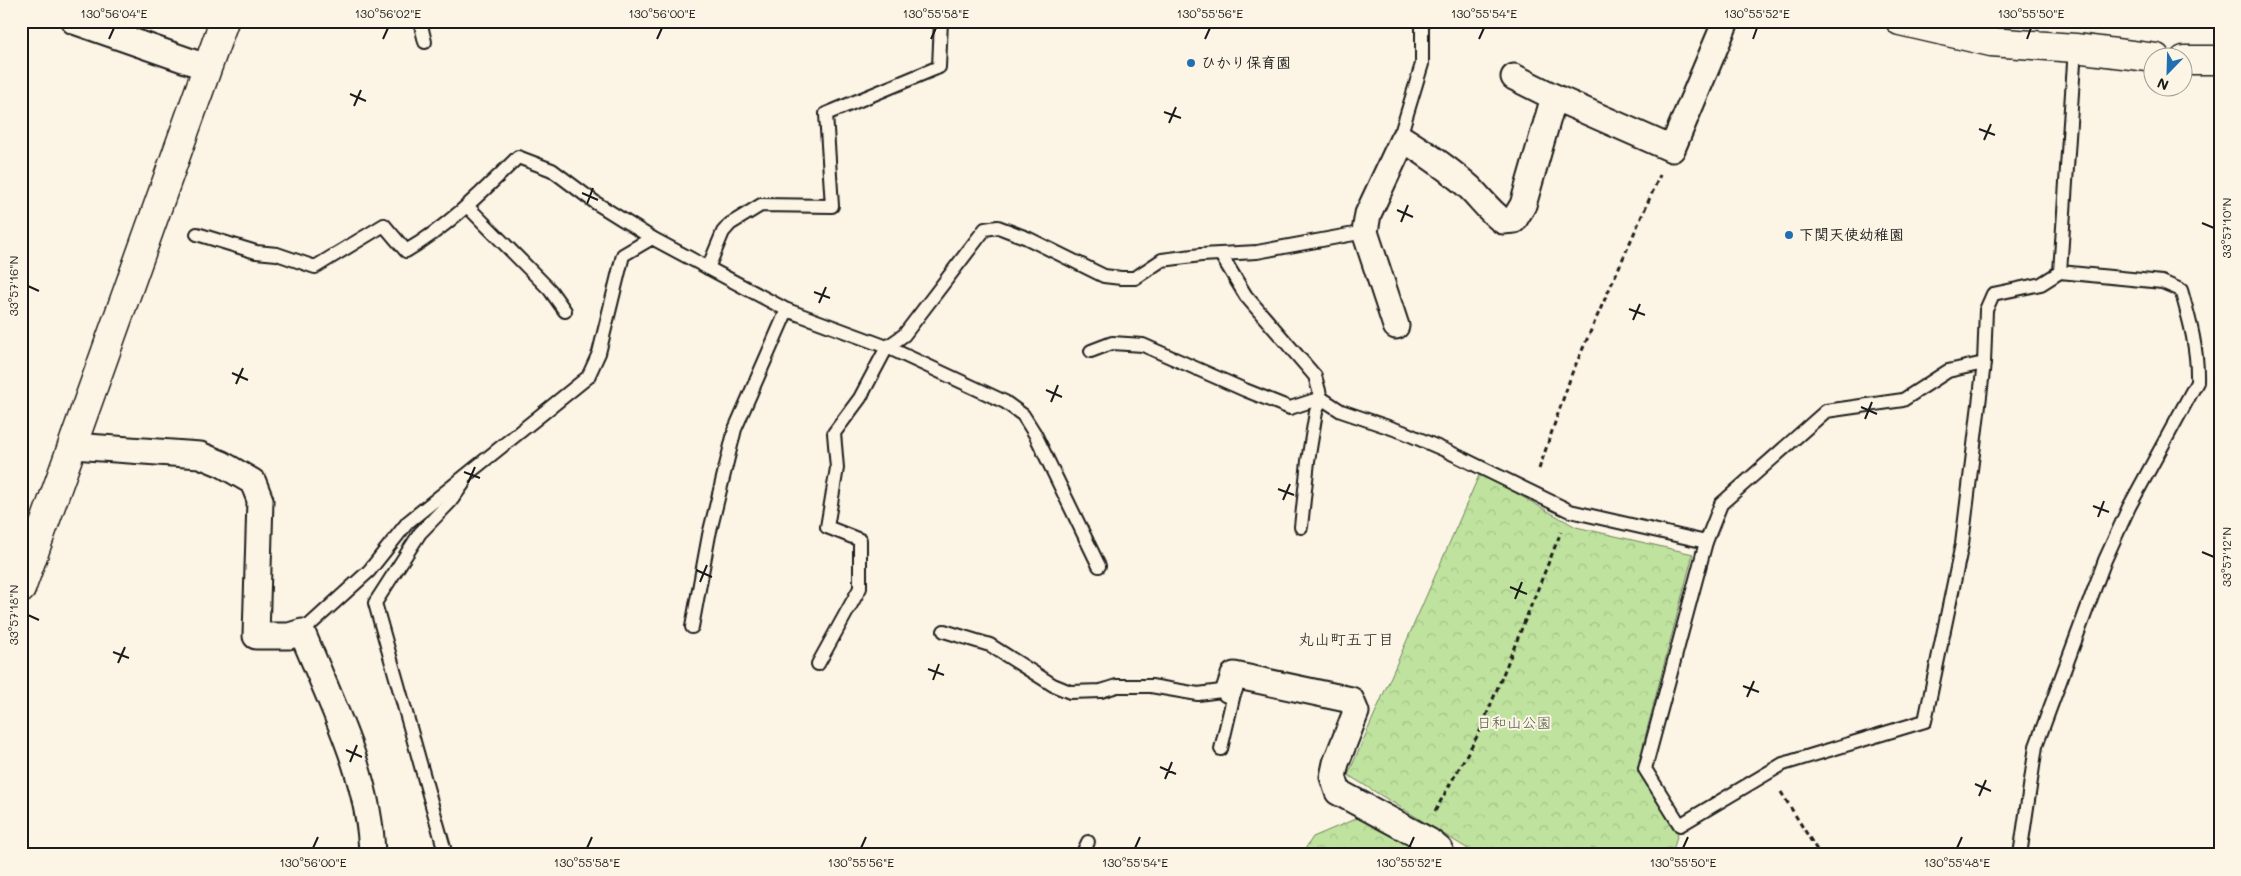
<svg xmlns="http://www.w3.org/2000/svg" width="2241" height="876" font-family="Mali,'Klee One',sans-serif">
<defs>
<pattern id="park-crowns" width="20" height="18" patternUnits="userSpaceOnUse" patternTransform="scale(1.25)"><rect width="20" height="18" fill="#bfe39e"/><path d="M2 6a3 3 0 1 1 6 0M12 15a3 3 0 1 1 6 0" fill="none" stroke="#a4c288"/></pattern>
</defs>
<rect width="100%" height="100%" fill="#fcf5e5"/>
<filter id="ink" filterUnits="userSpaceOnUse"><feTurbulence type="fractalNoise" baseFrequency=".02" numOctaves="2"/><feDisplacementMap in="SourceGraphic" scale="10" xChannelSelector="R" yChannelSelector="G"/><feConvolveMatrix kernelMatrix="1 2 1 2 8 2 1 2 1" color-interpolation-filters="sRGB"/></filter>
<g filter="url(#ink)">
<g fill="url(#park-crowns)" stroke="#6e805d">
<path d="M1480,473l96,54 117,27 -56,214 43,57 -8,30h-205l1,-6 -120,-74z"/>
<path d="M1374,811l67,44h-140l12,-18z"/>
</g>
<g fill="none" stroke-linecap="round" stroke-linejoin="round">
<g stroke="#1c1c1c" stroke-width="16">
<g id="lane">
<path d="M420,21l5,21"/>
<path d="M1403,139l-1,-9 20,-66v-43"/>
<path d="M467,206l83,84 15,21"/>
<path d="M197,234l59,18 21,2 38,13 69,-42 22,26c43,-25 77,-60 112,-94l34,13 44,33 56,35"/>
<path d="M1221,255l25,41 69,80 6,22 -5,14 -8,49 -7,66"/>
<path d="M708,268l15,-36 7,-8 31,-19 71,1 -6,-92 113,-47 2,-46"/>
<path d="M2060,272l15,-224"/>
<path d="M1091,351l21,-8 31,2 102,45 45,18 31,-10 20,13 62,21 44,19 123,60 136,31"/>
<path d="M1984,363l-36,8 -45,29 -77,11 -105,93 -15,38 -61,227 35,56 103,-61 142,-43 37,-177 22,-181 2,-53 7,-16 48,-10 19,-12 102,10 19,8c9,31 17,60 16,92l-68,125 -24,53 -69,186 -16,109"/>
<path d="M692,627l17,-92 26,-106 52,-119"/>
<path d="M944,631l46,14 63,40 17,7 31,-1 16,-5h34l47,8 31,-4 4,8 -12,51"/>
<path d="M302,632l67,-61 39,-49 180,-145 11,-24 24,-98 29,-17 135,72 100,37 118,55 18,13 12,19 64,132"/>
<path d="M818,664l42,-76v-48l-33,-13 10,-59 -3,-35 26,-35 27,-51 17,-12 81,-106 13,-2 29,11 77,38 17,2h14l27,-18 39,-5 56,-3 108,-20"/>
<path d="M446,855l-71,-252 45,-70 30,-31 13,-18"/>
<path d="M1082,855l6,-13"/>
</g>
</g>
<g stroke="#1c1c1c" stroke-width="29">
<g id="street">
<path d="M74,21l132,46"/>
<path d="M1554,97l118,52 54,-128"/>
<path d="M1396,326l-31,-94 3,-18 35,-75c24,15 46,30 67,49 11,11 20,24 33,33l11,-1 9,-15 31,-108 -40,-20"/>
<path d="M73,446l127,9 22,9 31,18 7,18 -4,136h33l13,-4c29,71 68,144 70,223"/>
<path d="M1229,690l5,-15 117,25 5,12 -20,51 -3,14 5,15 91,49 11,9 1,5"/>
</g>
</g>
<g stroke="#1c1c1c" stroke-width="31">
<g id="secondary">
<path d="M1900,21l91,21 84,6 81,10"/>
<path d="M2184,60h36"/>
<path d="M21,589l203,-568"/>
</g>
</g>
<g stroke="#1c1c1c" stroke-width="3" stroke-dasharray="5 4" stroke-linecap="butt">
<path d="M1539,469l33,-96 88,-198"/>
<path d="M1781,792l39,63"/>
<path d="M1435,811l45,-80 81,-199"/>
</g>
<use href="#lane" stroke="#fcf5e5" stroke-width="12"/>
<use href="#street" stroke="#fcf5e5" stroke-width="25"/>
<use href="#secondary" stroke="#fcf5e5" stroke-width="28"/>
</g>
</g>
<path fill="none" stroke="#1c1c1c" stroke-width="2" d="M109,39l5,-11M383,39l5,-11M657,39l5,-11M931,39l5,-11M1205,39l5,-11M1479,39l5,-11M1753,39l4,-11M2027,39l4,-11M350,94l16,7M354,106l7,-16M1164,112l17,6M1169,123l7,-16M1979,129l16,6M1984,140l7,-16M582,193l16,7M587,204l6,-16M1397,210l16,7M1401,222l7,-17M2202,223l12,5M28,286l11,5M814,292l16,6M819,303l7,-16M1629,309l16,6M1633,320l7,-16M232,373l16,7M236,384l7,-16M1046,390l16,7M1051,402l7,-17M1861,407l16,7M1865,419l7,-17M464,472l16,6M468,483l7,-16M1278,489l16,6M1283,500l7,-16M2093,506l16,6M2098,517l6,-16M2202,552l12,5M696,570l16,7M700,582l7,-17M1510,587l17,7M1515,599l7,-17M28,615l11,5M113,652l16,6M118,663l7,-16M928,669l16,6M933,680l6,-16M1743,686l16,6M1747,697l7,-16M346,750l16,7M350,762l7,-17M1160,767l16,7M1165,779l7,-17M1975,784l16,7M1979,796l7,-16M313,848l5,-11M587,848l5,-11M861,848l5,-11M1135,848l5,-11M1409,848l5,-11M1683,848l5,-11M1957,848l5,-11"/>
<g fill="#1f6fb2" stroke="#fcf5e5" stroke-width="2">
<circle cx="1191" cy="63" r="5"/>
<circle cx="1789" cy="235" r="5"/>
</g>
<g text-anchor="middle" stroke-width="4" stroke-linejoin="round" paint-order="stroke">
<g font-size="15" font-weight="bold" fill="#1c1c1c" stroke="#fcf5e5" text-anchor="start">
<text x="1201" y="68">ひかり保育園</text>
<text x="1799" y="240">下関天使幼稚園</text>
</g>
<g font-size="15" fill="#4d5843" stroke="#fcf5e5">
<text x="1514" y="728">日和山公園</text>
</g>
<g font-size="16" fill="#1c1c1c" stroke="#fcf5e5">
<text x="1346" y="645">丸山町五丁目</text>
</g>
</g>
<rect width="2241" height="876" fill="none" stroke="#fcf5e5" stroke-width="55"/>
<g transform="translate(2168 72) rotate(203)"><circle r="24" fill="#fcf5e5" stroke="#a29e95"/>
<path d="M0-4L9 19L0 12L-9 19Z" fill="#1f6fb2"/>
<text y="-8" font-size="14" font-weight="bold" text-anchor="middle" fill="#1c1c1c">N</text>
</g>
<rect x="28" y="28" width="2186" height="820" fill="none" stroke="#1c1c1c" stroke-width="2"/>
<g font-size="12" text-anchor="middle" fill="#1c1c1c">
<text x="114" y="18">130°56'04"E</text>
<text x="388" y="18">130°56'02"E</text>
<text x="662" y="18">130°56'00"E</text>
<text x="936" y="18">130°55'58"E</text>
<text x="1210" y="18">130°55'56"E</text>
<text x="1484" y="18">130°55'54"E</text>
<text x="1757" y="18">130°55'52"E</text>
<text x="2031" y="18">130°55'50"E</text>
<text transform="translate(2227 228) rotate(-90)" y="4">33°57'10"N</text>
<text transform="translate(14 286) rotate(-90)" y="4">33°57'16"N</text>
<text transform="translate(2227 557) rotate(-90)" y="4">33°57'12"N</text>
<text transform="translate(14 615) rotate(-90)" y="4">33°57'18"N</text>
<text x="313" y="867">130°56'00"E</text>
<text x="587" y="867">130°55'58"E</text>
<text x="861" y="867">130°55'56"E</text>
<text x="1135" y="867">130°55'54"E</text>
<text x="1409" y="867">130°55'52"E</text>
<text x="1683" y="867">130°55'50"E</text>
<text x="1957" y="867">130°55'48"E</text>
</g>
</svg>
